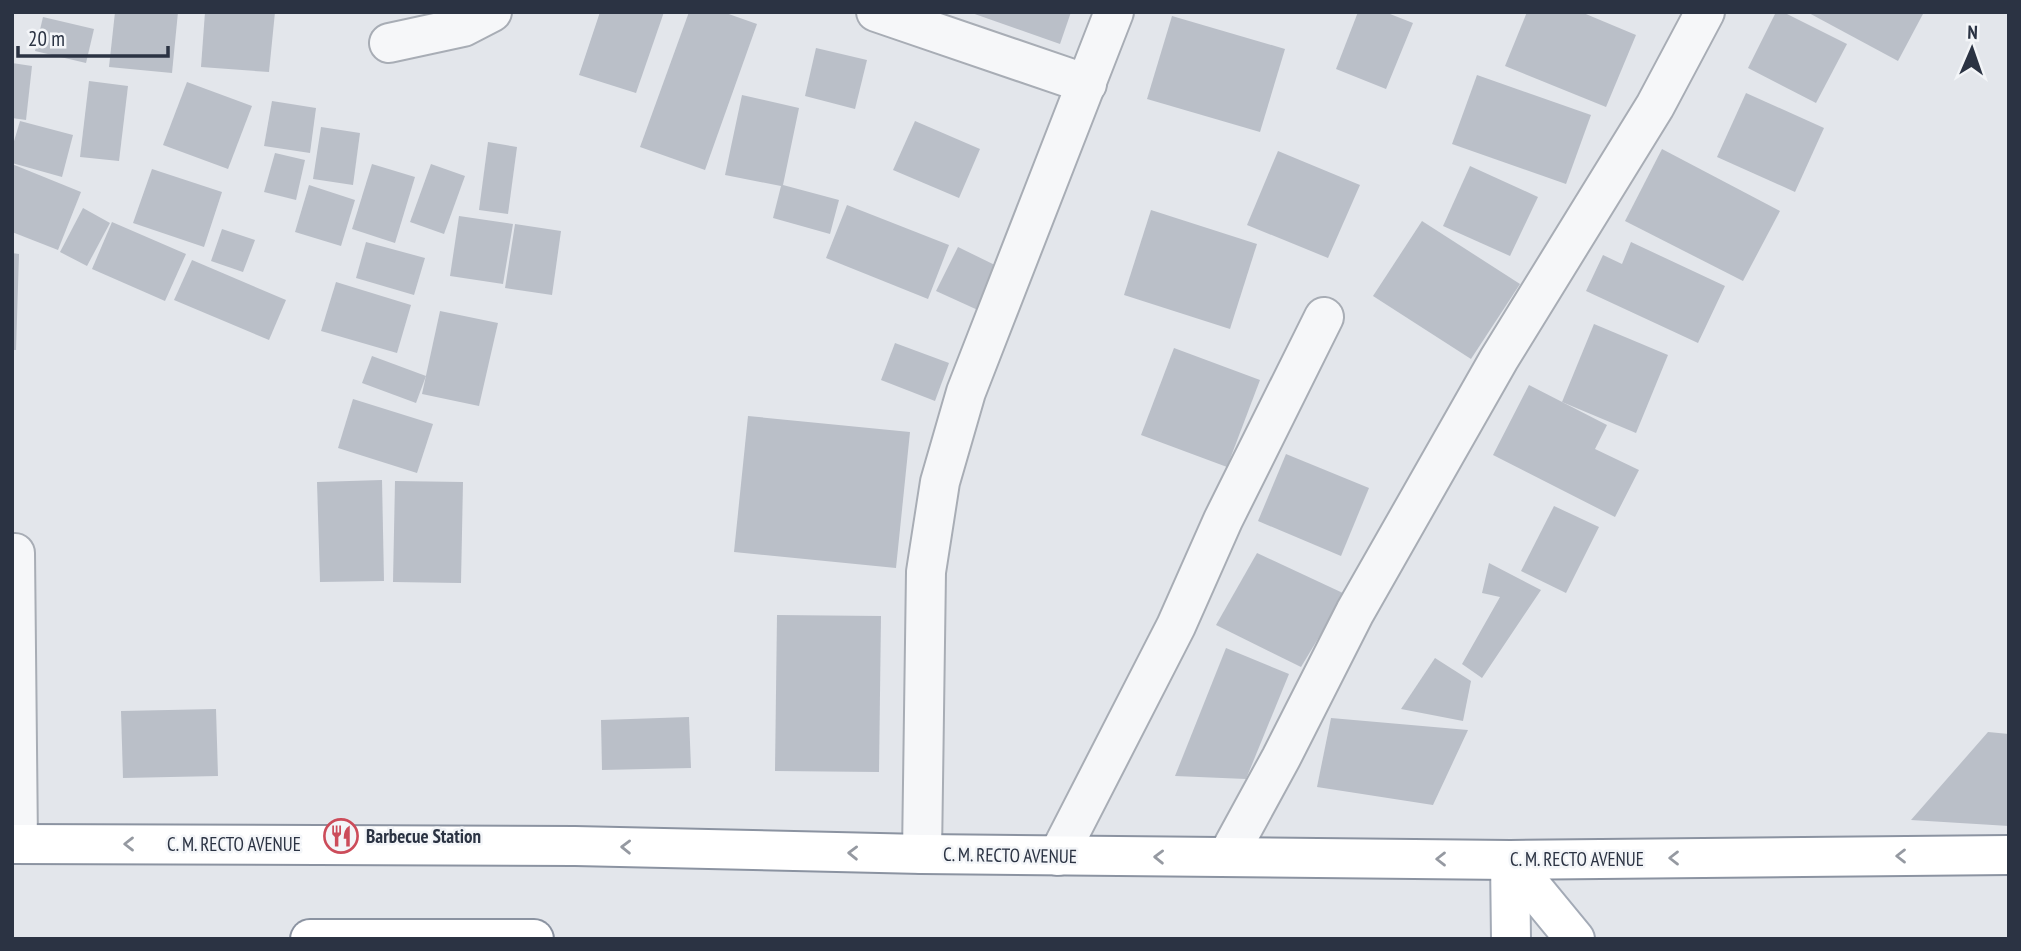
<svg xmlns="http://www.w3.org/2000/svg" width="2021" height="951" font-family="'PT Sans Narrow',sans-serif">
<rect width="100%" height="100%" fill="#e3e6eb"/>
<g fill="#babfc8">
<path d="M115,12h63l-6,61 -63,-6z"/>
<path d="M205,12h70l-6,60 -68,-5z"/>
<path d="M600,12h64l-28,81 -57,-18z"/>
<path d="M689,12h34l34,12 -52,146 -65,-23z"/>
<path d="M969,12h102l-11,32z"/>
<path d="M1358,12h27l28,11 -27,66 -50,-20z"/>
<path d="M1527,12h54l55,23 -30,72 -101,-41z"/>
<path d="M1776,12h7l64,32 -31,59 -68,-35z"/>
<path d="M1807,12h117l-26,49z"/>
<path d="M1172,16l113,33 -25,83 -113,-33z"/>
<path d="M43,17l51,12 -8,34 -51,-12z"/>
<path d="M816,48l51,12 -12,49 -50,-13z"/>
<path d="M12,63l20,3 -6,54 -14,-2z"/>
<path d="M1477,75l114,40 -25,69 -114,-40z"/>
<path d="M89,81l39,5 -9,75 -39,-4z"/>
<path d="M187,82l65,24 -24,63 -65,-24z"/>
<path d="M1746,93l78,35 -29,64 -78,-35z"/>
<path d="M742,95l57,13 -16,77 56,15 -9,34 -57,-16 8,-32 -56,-11z"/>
<path d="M272,101l44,7 -6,45 -46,-7z"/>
<path d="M20,121l53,14 -11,42 -50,-14v-15z"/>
<path d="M915,121l65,28 -21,49 -66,-28z"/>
<path d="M321,127l39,6 -7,52 -40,-6z"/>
<path d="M488,142l29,5 -9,67 -29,-4z"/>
<path d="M1662,149l118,62 -37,70 -118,-60z"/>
<path d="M1278,151l82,34 -32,73 -81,-33z"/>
<path d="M275,153l30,7 -9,40 -32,-8z"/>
<path d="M12,164l69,28 -23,58 -46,-18z"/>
<path d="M372,164l43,13 -20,66 -43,-14z"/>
<path d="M431,164l34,12 -21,58 -34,-12z"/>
<path d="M1470,166l68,31 -28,59 -67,-30z"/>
<path d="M152,169l70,23 -18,55 -71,-24z"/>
<path d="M309,185l46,15 -14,46 -46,-14z"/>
<path d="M847,205l102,40 -21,54 -102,-41z"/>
<path d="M83,208l27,15 -23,43 -27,-14z"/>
<path d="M1151,210l106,34 -27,85 -106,-34z"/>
<path d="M459,216l54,8 -10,60 -53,-8z"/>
<path d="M1422,221l98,63 -49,75 -98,-63z"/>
<path d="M112,222l74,32 -21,47 -73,-32z"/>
<path d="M515,224l46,7 -9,64 -47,-7z"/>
<path d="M222,229l33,11 -12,32 -32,-11z"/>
<path d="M366,242l59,16 -11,37 -58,-17z"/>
<path d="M1631,242l94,44 -27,57 -112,-52 17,-36 19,9z"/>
<path d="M958,247l43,21 -21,43 -44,-20z"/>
<path d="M12,253l7,1 -3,96h-4z"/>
<path d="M192,260l94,40 -17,40 -95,-40z"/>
<path d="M336,282l75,23 -14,48 -76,-22z"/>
<path d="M440,311l58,12 -19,83 -57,-12z"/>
<path d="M1594,324l74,31 -32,78 -74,-31z"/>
<path d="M895,343l54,20 -14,38 -54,-21z"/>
<path d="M1174,348l86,32 -33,87 -86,-32z"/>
<path d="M372,356l54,20 -10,27 -54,-20z"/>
<path d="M1529,385l78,40 -12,24 44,21 -24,47 -122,-62z"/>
<path d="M353,399l80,25 -16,49 -79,-25z"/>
<path d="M748,416l162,16 -14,136 -162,-16z"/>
<path d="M1286,454l83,34 -28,68 -83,-35z"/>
<path d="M382,480l2,101 -64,1 -3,-100z"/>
<path d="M395,481l68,1 -2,101 -68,-1z"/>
<path d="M1554,506l45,21 -33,66 -45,-22z"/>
<path d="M1257,553l88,41 -44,73 -85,-42z"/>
<path d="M1489,563l52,27 -59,88 -20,-14 38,-67 -18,-4z"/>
<path d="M777,615l104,1 -2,156 -104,-1z"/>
<path d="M1226,648l63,26 -43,105 -71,-3z"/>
<path d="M1435,658l36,23 -8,40 -62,-12z"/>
<path d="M216,709l2,67 -95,2 -2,-67z"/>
<path d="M689,717l2,51 -89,2 -1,-50z"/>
<path d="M1331,718l137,12 -35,75 -116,-18z"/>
<path d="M1988,732l21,2v92l-98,-6z"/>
</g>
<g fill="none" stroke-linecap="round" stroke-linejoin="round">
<g stroke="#a8adb5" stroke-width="42">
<g id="minor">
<path d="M876,12l211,72"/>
<path d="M389,43l74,-16 29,-15"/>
<path d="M15,553l3,291"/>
<path d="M922,854l4,-282 14,-90 26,-90 148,-380"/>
<path d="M1058,856l118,-230 47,-106 101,-203"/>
<path d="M1227,857l54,-99 74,-146 144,-253 156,-253 50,-94"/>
</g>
</g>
<g stroke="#a3aab6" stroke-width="42">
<g id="major">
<path d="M1510,860l65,79"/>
<path d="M1510,860l1,79"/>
</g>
</g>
<g stroke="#8b93a1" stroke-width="42">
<g id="highway">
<path d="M12,844l563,2 347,8 588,6 499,-5"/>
<path d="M310,939h224"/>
</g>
</g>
<use href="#minor" stroke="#f6f7f9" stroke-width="38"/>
<use href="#major" stroke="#fff" stroke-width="38"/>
<use href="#highway" stroke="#fff" stroke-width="38"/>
</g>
<defs><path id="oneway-chevron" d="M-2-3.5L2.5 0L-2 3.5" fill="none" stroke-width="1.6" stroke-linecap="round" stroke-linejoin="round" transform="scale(1.75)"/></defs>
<g stroke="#9599a1">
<use href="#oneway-chevron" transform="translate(129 844) rotate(-180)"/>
<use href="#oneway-chevron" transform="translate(626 847) rotate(-179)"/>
<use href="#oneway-chevron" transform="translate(853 853) rotate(-179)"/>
<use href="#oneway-chevron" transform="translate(1901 856) rotate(180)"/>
<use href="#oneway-chevron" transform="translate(1159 857) rotate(-179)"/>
<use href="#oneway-chevron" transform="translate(1674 858) rotate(180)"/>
<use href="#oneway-chevron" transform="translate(1441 859) rotate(-180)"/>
</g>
<defs>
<g id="restaurant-ring" transform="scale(1.75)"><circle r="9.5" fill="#f3f5f8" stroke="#cc4c5a" stroke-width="1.5"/><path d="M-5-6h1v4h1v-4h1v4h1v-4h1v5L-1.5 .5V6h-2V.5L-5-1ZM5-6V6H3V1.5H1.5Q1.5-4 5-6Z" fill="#cc4c5a"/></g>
</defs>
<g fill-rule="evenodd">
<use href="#restaurant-ring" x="341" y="836"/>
</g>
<g text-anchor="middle" stroke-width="5" stroke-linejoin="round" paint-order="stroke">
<g font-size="19" font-weight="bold" fill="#2b3343" stroke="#f3f5f8" text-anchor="start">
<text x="366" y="843">Barbecue Station</text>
</g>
<g font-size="19" fill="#2b3343" stroke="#f3f5f8">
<text x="234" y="851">C. M. RECTO AVENUE</text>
<text transform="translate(1010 855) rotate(1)" y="7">C. M. RECTO AVENUE</text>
<text x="1577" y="866">C. M. RECTO AVENUE</text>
</g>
</g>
<rect width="2021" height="951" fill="none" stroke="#2b3343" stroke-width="28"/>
<g transform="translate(1972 49) rotate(2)" stroke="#f3f5f8" stroke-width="5" paint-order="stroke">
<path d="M0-5L12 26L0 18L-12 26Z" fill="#2b3343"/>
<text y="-10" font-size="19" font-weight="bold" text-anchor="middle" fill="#2b3343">N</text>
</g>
<path d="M18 46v10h150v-10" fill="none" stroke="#2b3343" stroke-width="3.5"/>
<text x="28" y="46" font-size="21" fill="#2b3343" stroke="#f3f5f8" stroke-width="5" paint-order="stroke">20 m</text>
</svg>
